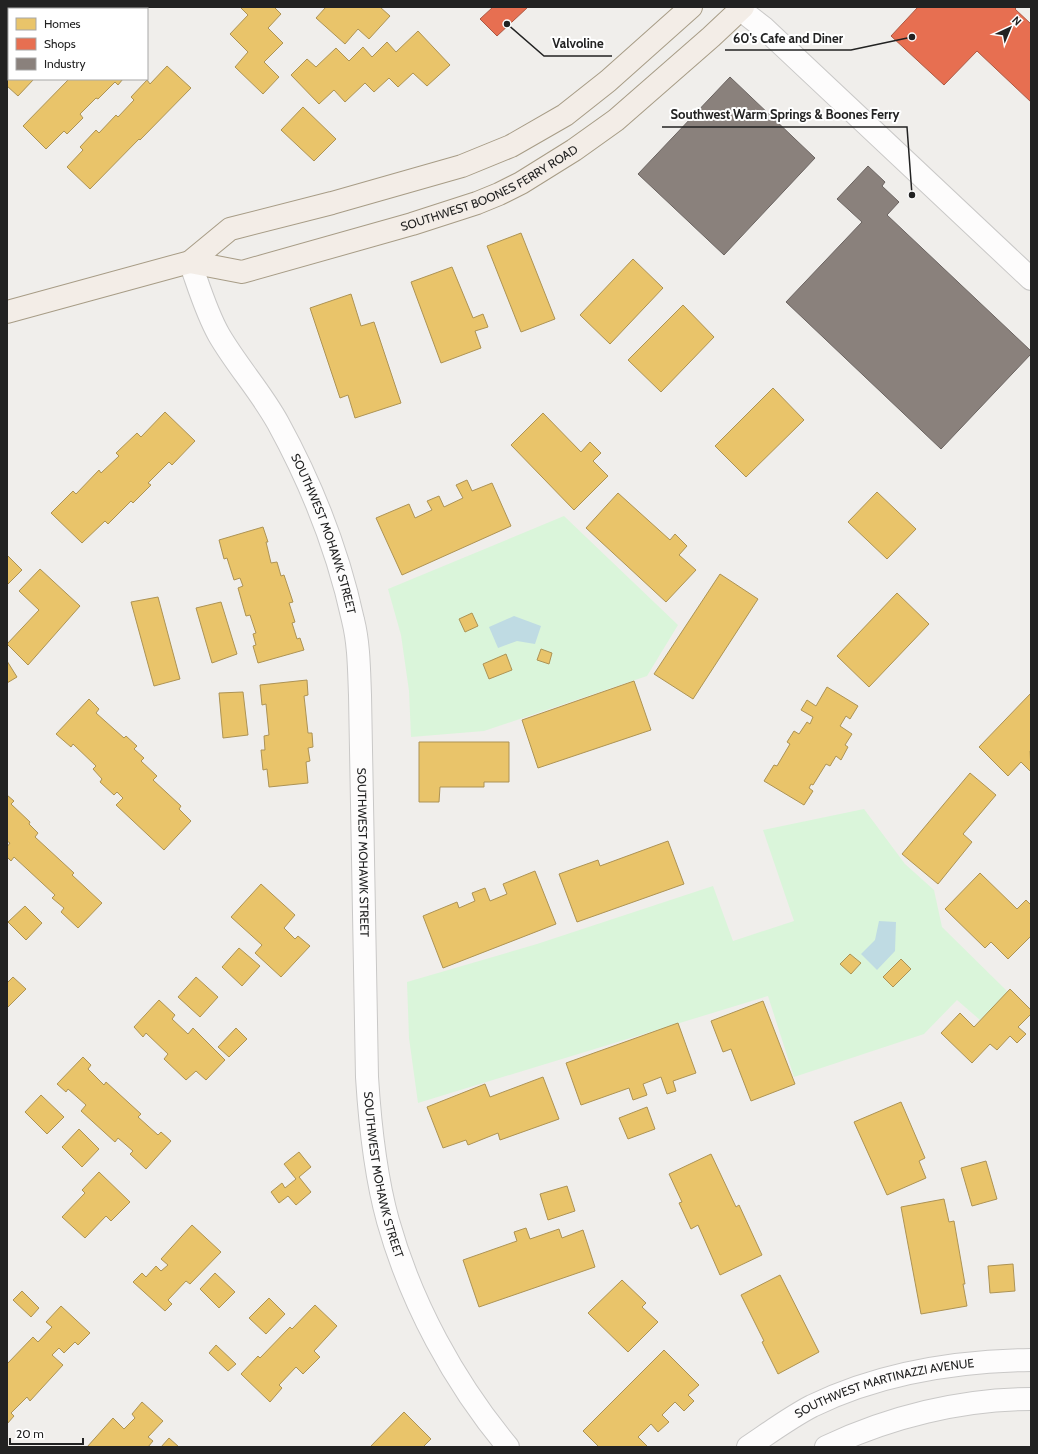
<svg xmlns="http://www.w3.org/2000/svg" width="1038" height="1454" font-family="Cabin,sans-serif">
<rect width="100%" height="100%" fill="#f0eeeb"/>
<g fill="#daf5da">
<path d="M564,516l114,109 -31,51 -163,55 -73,6 -2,-46 -8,-56 -13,-46z"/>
<path d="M864,809l41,55 29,26 8,37 66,65 -28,28 -23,-20 -33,34 -130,43 -26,-81 -350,107 -9,-65 -2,-56 130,-38 176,-58 20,55 61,-20 -31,-91z"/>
</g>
<g fill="#bfdbe3">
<path d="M514,616l27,10 -6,18 -18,-3 -19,7 -9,-21z"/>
<path d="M879,921l17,1 -1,29 -18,19 -16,-16 14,-14z"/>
</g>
<g fill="#e9c46a" stroke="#ad9354">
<path d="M46,7h61l2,2h-61z"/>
<path d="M240,7h36l-1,1 6,6 -13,14 15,15 -19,19 15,15 -16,17 -28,-27 13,-15 -18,-18 18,-19z"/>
<path d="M326,7h54l10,9 -21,23 -11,-10 -13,15 -29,-26z"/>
<path d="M418,31l32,34 -23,21 -14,-13 -15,14 -9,-9 -15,14 -9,-9 -20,19 -11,-12 -15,14 -28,-29 16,-16 9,8 20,-19 13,13 14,-14 9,10 15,-15 9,10z"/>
<path d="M7,34l2,2v43h25l-16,17 -11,-10z"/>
<path d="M167,66l24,22 -51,52 -1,-1 -49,50 -23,-22 16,-17 -3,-3 16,-17 3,3 17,-18 2,2 16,-17 -3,-3 16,-17 3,4z"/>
<path d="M69,79h54l-5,6 -3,-3 -17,17 -2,-1 -16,16 3,4 -16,16 -3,-3 -18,18 -23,-23z"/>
<path d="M303,107l33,32 -22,22 -33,-31z"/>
<path d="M521,233l34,86 -34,13 -34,-86z"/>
<path d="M633,259l30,29 -53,56 -30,-29z"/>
<path d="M452,267l21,51 10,-4 5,13 -13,4 6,17 -40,15 -30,-81z"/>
<path d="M351,294l10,32 13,-4 27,81 -46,15 -7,-23 -8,3 -30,-90z"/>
<path d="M683,305l31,32 -53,55 -33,-32z"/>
<path d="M773,388l31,32 -58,57 -31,-31z"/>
<path d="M165,412l30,29 -23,24 -3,-3 -21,21 3,2 -18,18 -2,-2 -23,23 -3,-3 -23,22 -31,-30 22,-22 3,3 23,-24 2,3 18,-17 -3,-3 21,-20 4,4z"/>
<path d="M543,413l38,39 9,-10 11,11 -8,8 15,15 -34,34 -63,-65z"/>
<path d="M467,480l5,11 20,-8 19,43 -109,49 -26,-57 33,-14 6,14 17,-8 -5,-9 12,-5 5,11 19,-9 -7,-13z"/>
<path d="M877,492l39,37 -29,30 -39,-37z"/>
<path d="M618,493l52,47 5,-6 12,12 -8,9 17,15 -30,32 -80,-74z"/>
<path d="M263,527l5,15h-2l5,21 6,-1 4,14 3,-1 9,27 -4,1 6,19 -3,1 5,16 3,-1 4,12 -46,13 -5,-17 3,-1 -3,-11 3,-1 -6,-18 -4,1 -8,-28 5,-2 -3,-8 -6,2 -7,-22 -3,1 -5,-19z"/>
<path d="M7,555l15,15 -15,15z"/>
<path d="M40,569l40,37 -52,59 -21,-21 32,-34 -20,-19z"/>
<path d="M720,574l38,25 -65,100 -39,-25z"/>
<path d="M897,593l32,31 -60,63 -32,-31z"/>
<path d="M158,597l22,82 -26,7 -23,-84z"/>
<path d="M221,602l16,52 -25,9 -16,-55z"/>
<path d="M472,613l6,13 -13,6 -6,-13z"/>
<path d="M541,649l11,4 -3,11 -12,-4z"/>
<path d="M506,654l6,16 -23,9 -6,-15z"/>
<path d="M7,661l10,16 -10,6z"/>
<path d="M307,680l1,15 -4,1 4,37h4l1,14 -5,1 2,13 -4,1 2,21 -39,4 -2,-18 -4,1 -2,-20h4l-1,-14 5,-1 -3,-31 -4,1 -2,-20z"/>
<path d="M634,681l17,49 -113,38 -16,-48z"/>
<path d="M827,687l31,19 -8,13 -4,-3 -6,10 12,8 -7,11 3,2 -7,13 -5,-4 -6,10 -4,-2 -13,21 -2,-1 -2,4 4,3 -9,14 -40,-24 10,-16 3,1 13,-22 -3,-2 7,-11 5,3 8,-12 3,2 3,-7 -12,-7 6,-10 9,6z"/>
<path d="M243,692l5,43 -25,3 -4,-45z"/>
<path d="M1031,693v57l-1,1 1,19 -1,1 -9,-9 -13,14 -29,-29z"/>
<path d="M89,699l10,10 -3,4 28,25 2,-2 11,10 -3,3 10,9 -3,3 16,15 -4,4 28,26 -2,3 12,12 -27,29 -48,-45 7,-7 -6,-6 -3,3 -14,-13 2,-3 -9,-10 3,-3 -23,-22 -2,3 -15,-13z"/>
<path d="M419,742h90v40h-25v5h-44l-1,15h-20z"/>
<path d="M970,773l26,22 -33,39 9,8 -34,42 -36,-30z"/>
<path d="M7,795l7,6 -3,3 19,18 -1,2 9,9 -3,4 39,36 -2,2 30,28 -24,25 -17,-16 3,-4 -12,-10 3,-3 -41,-38 -3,4 -4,-4v-10l3,-4 -3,-2z"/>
<path d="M668,841l16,43 -107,38 -18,-48 39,-14 2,6z"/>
<path d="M535,871l21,53 -113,44 -20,-52 34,-14 2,6 16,-7 -3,-8 13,-5 5,13 17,-7 -4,-10z"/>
<path d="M980,873l37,36 9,-9 5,5v31l-23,23 -17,-17 -6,6 -40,-39z"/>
<path d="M261,884l34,31 -11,13 11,11 3,-3 12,10 -29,31 -26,-24 7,-8 -31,-28z"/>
<path d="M25,906l17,17 -16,17 -18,-18z"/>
<path d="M239,948l21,18 -18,20 -20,-19z"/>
<path d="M850,954l11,9 -10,11 -11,-10z"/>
<path d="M901,959l10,10 -18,18 -10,-10z"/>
<path d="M13,977l13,12 -18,18 -1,-2v-22z"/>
<path d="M196,977l22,20 -18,20 -22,-20z"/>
<path d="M1010,989l21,21v4l-13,13 8,7 -9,9 -7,-7 -13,14 -7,-6 -18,19 -31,-30 19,-20 14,14z"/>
<path d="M159,1000l16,15 -3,4 16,15 5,-6 32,32 -19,20 -10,-9 -10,9 -22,-21 4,-5 -22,-21 -3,4 -9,-10z"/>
<path d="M763,1001l32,83 -44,17 -20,-52 -8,3 -12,-31z"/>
<path d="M678,1023l18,50 -23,8 3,10 -9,3 -6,-17 -18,7 4,11 -14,5 -4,-12 -48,17 -15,-42z"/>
<path d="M236,1028l11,11 -18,18 -11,-10z"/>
<path d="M83,1057l8,8 -3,4 16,16 2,-3 35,32 -3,3 20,18 3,-3 10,9 -25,28 -16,-15 3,-3 -15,-13 -3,4 -34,-31 5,-6 -18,-16 -2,3 -9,-8z"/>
<path d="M543,1077l16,42 -59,21 -2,-7 -30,12 -2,-5 -23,8 -16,-41 58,-23 5,13z"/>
<path d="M41,1095l23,22 -17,17 -22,-22z"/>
<path d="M901,1102l24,56 -6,3 7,17 -39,17 -33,-73z"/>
<path d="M647,1107l8,22 -27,10 -9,-21z"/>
<path d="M79,1129l20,20 -17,18 -20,-20z"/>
<path d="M299,1152l12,15 -12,10 12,15 -15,13 -8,-9 -9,7 -8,-11 11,-9 3,5 11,-9 -12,-15z"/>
<path d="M711,1154l25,53 3,-2 23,50 -42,20 -22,-50 -7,4 -12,-26 3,-1 -13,-28z"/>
<path d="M986,1161l11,38 -25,7 -11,-38z"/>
<path d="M99,1172l31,30 -19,19 -5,-5 -21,22 -23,-21 23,-24 -3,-3z"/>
<path d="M567,1186l8,25 -27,9 -8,-26z"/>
<path d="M944,1199l5,23 5,-1 11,63h-2l4,22 -46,8 -20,-107z"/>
<path d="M192,1225l29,27 -31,32 -4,-3 -18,19 4,4 -7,7 -32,-29 9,-9 4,4 10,-11 5,5 7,-6 -7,-6z"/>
<path d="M526,1228l4,11 29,-10 3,9 21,-8 12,37 -116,40 -16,-47 54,-19 -3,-9z"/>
<path d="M1013,1264l2,27 -25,2 -2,-27z"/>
<path d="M215,1273l20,19 -16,16 -19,-19z"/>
<path d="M780,1275l39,77 -41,22 -16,-32 2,-1 -23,-46z"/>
<path d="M622,1280l24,23 -4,4 16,15 -30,30 -40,-39z"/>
<path d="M22,1291l17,17 -8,9 -18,-17z"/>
<path d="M269,1298l16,16 -19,20 -17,-16z"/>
<path d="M315,1305l22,21 -23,25 6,6 -17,17 -7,-7 -17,18 3,3 -12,14 -29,-28 17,-18 2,2 30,-31 2,2z"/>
<path d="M61,1306l29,27 -12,12 -3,-3 -11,11 -5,-5 -7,7 11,10 -33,36 -3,-4 -16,16 3,3 -7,8v-60l26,-27 5,5 14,-15 -6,-5z"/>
<path d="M216,1345l20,19 -8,7 -19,-18z"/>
<path d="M664,1350l35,35 -11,10 6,6 -10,10 -9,-9 -13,13 7,7 -11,10 -7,-8 -13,13 9,9 -1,1h-47l-16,-16z"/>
<path d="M142,1402l21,19 -15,16 5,4 -5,6h-61l26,-29 11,11 11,-11 -3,-4z"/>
<path d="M404,1412l27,27 -8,8h-53z"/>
<path d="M169,1438l10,9h-18z"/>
</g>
<g fill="#e76f51" stroke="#ac5843">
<path d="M493,7h35l-31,29 -17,-17z"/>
<path d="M918,7h99l-2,2 16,15v78l-54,-51 -33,34 -53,-49z"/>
</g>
<g fill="#8a817c" stroke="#6b6461">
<path d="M730,77l85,81 -91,97 -86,-81z"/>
<path d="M868,166l17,16 -3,4 17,16 -12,13 144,136v3l-90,95 -155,-147 76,-80 -25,-23z"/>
</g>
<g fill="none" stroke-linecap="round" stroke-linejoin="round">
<g stroke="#c9c8c7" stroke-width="24">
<g id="minor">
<path d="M737,7l27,21 267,251"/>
<path id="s1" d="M190,262c9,25 16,50 29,73 18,31 42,57 59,88 34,62 60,128 75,197 6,24 6,50 7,75l7,382c3,48 8,97 21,144 23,82 66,161 120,226"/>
<path id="s2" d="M748,1447c21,-14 41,-29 64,-41 68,-33 144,-45 219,-46"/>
<path d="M826,1447c63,-30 136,-48 205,-48"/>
</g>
</g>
<g stroke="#a79c86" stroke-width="24">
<g id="major">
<path id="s3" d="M190,262l52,10 170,-48 65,-21 22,-9 22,-11 53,-33 42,-30 95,-83 32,-30"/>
<path d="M7,312l183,-50 40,-33 102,-26 130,-37 49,-20 54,-31 43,-34 83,-74"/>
</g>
</g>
<use href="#minor" stroke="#fdfcfc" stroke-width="22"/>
<use href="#major" stroke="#f3ede7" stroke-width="22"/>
</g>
<g text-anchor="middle" stroke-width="4" stroke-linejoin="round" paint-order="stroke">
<g font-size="12" fill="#222" stroke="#fff">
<text dy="4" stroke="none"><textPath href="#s3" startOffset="315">SOUTHWEST BOONES FERRY ROAD</textPath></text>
<text dy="4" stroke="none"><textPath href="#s1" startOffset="305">SOUTHWEST MOHAWK STREET</textPath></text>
<text dy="4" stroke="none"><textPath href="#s1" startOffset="629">SOUTHWEST MOHAWK STREET</textPath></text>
<text dy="4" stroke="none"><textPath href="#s1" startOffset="953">SOUTHWEST MOHAWK STREET</textPath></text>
<text dy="4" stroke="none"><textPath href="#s2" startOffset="151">SOUTHWEST MARTINAZZI AVENUE</textPath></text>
</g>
</g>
<path fill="none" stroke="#222" stroke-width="1.5" d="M912 37L851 50H725M507 24L544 56H612M912 195L907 127H662"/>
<g fill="#222" stroke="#fff" stroke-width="1.5">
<circle cx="912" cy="37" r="4"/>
<circle cx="507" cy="24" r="4"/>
<circle cx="912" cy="195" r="4"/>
</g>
<g font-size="13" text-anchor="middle" font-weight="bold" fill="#222" stroke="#fff" stroke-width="4" stroke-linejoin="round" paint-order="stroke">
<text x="788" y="43">60's Cafe and Diner</text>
<text x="578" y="48">Valvoline</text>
<text x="785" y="119">Southwest Warm Springs &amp; Boones Ferry</text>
</g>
<rect width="1038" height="1454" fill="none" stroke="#222222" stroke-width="16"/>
<rect x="8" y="8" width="140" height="72" fill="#ffffff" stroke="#a7a7a7"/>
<rect x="16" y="18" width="20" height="12" fill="#e9c46a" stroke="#a7a7a7"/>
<text x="44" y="28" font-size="12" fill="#222222">Homes</text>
<rect x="16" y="38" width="20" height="12" fill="#e76f51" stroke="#a7a7a7"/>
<text x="44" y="48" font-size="12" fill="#222222">Shops</text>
<rect x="16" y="58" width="20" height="12" fill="#8a817c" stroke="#a7a7a7"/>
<text x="44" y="68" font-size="12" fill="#222222">Industry</text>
<g transform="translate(1010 28) rotate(44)" stroke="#ffffff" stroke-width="3" paint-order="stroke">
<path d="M0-3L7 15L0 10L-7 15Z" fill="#222222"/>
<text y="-6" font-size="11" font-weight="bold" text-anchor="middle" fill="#222222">N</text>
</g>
<path d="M10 1438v6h73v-6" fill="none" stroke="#222222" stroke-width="2"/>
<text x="16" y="1438" font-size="12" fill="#222222" stroke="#ffffff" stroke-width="3" paint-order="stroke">20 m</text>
</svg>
